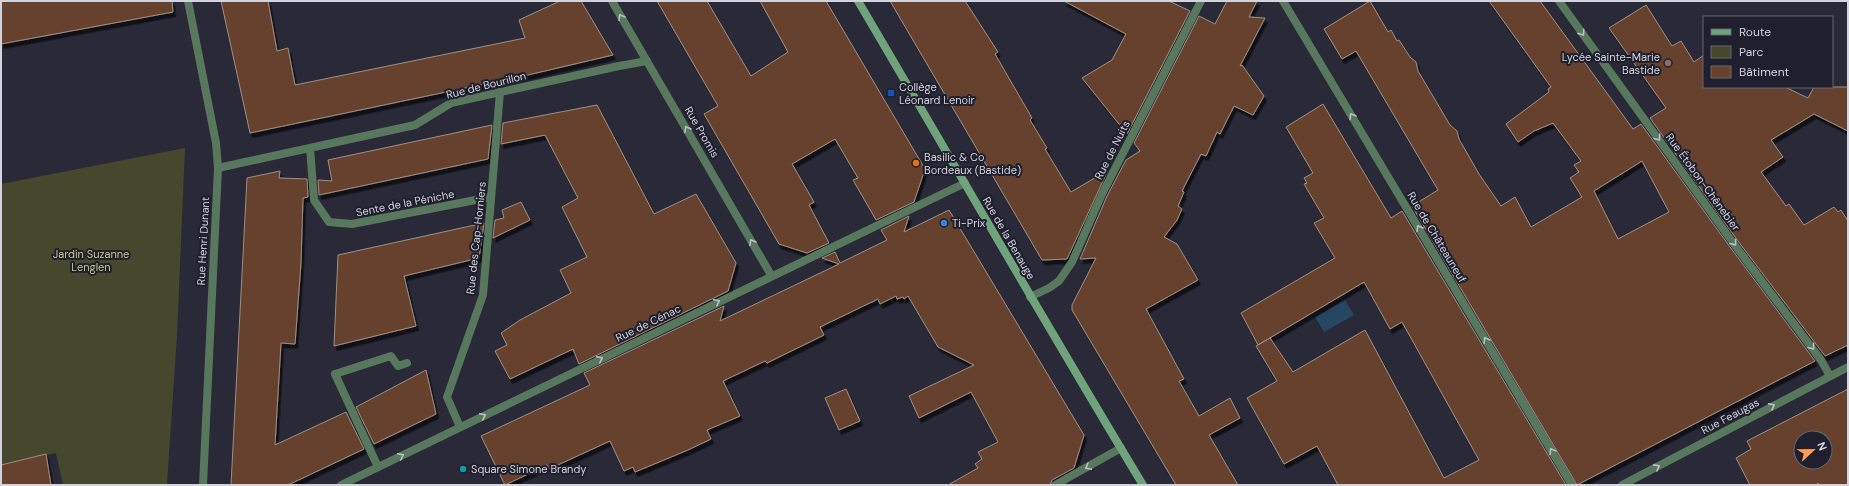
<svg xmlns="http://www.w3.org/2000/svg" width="1849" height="486" font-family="'DM Sans',sans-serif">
<defs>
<filter id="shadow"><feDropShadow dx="2.5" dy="4.5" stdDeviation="0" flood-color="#0009"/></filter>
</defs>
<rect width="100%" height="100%" fill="#292937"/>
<path fill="#45482d" d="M185,148l-8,187 -10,149 -7,1h-97l-7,-32 -55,12v-281z"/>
<path fill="#264761" d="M1345,300l9,15 -30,17 -9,-15z"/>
<g fill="#66422d" stroke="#9f8e85" fill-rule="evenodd" filter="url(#shadow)">
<path d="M1,1h171l1,11 -172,32z"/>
<path d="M221,1h47l9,50 11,-3 7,37 230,-47 -6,-18 41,-19h21l32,54 -81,19 -282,59z"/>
<path d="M657,1h50l44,75 37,-24 -28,-51h66l99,168 -11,33 -38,18 -23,-40 5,-2 -23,-39 -43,25 22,38 -5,3 20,38 -22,10 -28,-9 -75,-130 14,-8z"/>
<path d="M890,1h75l33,51 -3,2 37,64 -2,2 17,28 -2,1 26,43 37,-22 -41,89 -25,1z"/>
<path d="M1064,1h105l21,10 -63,123 -45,-56 30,-18 14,-26z"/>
<path d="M1227,1h30l-8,16 16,1 -25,48 2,-1 22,31 -11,19 -19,-9 -14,28 -3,-2 -11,24 -5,-2 -19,37 2,1 -6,14 4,3 -5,11 -13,17 13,7 21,36 -52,29 38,70 -5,2 20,35 31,-18 10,20 -31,17 29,50h-62l-104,-175v-5l24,-47 -16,1 27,-63 19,-36 14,-9 -6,-8 65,-127 16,8z"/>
<path d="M1370,1l18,31 3,-2 6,11 2,-1 11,17 6,5 2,9 32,54 7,6 2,8 20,35 22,32 14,-9 16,30 51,-30 -12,-19 9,-6 -5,-7 7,-4 -28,-38 -19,8 -16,11 -12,-18 43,-32 -1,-3 3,-2 -62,-86h51l93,128 8,-5 89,123 85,114 -238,124 -165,-279 26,-16 -82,-139 -14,8 -18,-30zM1642,161l27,51 -51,27 -24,-48z"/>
<path d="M1646,5l26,41 9,-5 13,21 10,-7v32h81l23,11 6,-11h34v44l-34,-17 -43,26 12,17 -22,15 25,34 3,-2 15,21 30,-18 4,5 3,-2 7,11v124l-23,11 -87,-115 -88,-123 16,-10 -57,-80z"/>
<path d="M1323,104l68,114 11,-7 164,274h-228l-21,-39 -33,18 -37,-66 30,-17 -21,-35 14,-8 23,34 72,-42 79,148 35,-18 -77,-138 -12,7 -26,-47 -106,63 -17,-32 94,-55 -21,-35 10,-5 -20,-34 3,-1 -3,-5 9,-5 -27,-46z"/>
<path d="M597,105l57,109 42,-20 40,69 -8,28 -149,73 -6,-15 -63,30 -15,-28 12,-6 -6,-12 19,-13 51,-27 -11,-23 27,-13 -25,-50 16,-9 -33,-63 -44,9 2,-21z"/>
<path d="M492,125l-4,34 -169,36 -1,-15 14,1 -4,-21z"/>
<path d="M280,171l-1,7 28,1 1,18 -5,1 -2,65 -6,81 -14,-1 -6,102 71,-33 18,37 -76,36h-57l16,-307z"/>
<path d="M521,202l9,18 -37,18 2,-18 9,-2 -2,-8z"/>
<path d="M949,210l135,225 -10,33 -22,12 -2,5h-102l30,-17 -3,-4 7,-5 -4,-7 20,-10 -27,-50 -52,26 -10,-22 65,-31 -36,-18 -30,-51 -4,3 -1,-2 -6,2 -1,-3 -16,8 -2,-5 -58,28 4,8 -57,28 -2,-2 -42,20 17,35 -33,14 4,9 -23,11 -53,22 -2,-5 -9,4 -14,-30 -61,28 -2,-4 -42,20 -24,-49 109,-51 -6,-12 140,-67 -4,15 119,-57 -17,-6 13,-6 5,11 47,-23 -6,-10 28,-14 -5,16z"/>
<path d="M484,223l-5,35 -75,18 12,50 -82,20 4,-91z"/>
<path d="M426,370l10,44 -62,30 -18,-37z"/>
<path d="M846,389l14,32 -21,9 -14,-32z"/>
<path d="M1848,389v96h-29l-1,-2 -2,2h-66l-14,-27 15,-9 -4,-8zM1801,438h24v24h-24z"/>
<path d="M46,454l5,31h-50v-20z"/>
</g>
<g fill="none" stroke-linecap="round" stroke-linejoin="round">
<path stroke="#58785e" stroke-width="8" d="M378,467l-43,-93 56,-18 7,10 9,-3"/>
<g stroke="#58785e" stroke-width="8">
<path d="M188,1l28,142 2,25 -15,317"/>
<path d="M612,1l159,274"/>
<path d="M1283,1l289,484"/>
<path d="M1559,1l175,243 87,116 9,16"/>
<path d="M310,148l4,52 15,22 23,2 139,-27"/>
<path d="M218,168l197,-43 36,-22 168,-37 28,-5"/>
<path d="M1030,297l19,-9 10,-7 13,-19 30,-68 99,-193"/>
<path d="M460,427l-13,-30 36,-102 17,-203"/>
<path d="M341,485l624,-302"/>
<path d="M1055,485l66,-37"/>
<path d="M1622,485l226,-118"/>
</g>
<path stroke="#6fa37b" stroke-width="8" d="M858,1c95,161 188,324 285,484"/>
</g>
<defs><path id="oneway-chevron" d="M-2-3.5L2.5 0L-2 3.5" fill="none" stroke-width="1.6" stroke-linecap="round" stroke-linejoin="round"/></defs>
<g stroke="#bac1c3">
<use href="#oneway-chevron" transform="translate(621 17) rotate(-120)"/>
<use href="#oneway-chevron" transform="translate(1582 33) rotate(54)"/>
<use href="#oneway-chevron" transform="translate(1352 116) rotate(-121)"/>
<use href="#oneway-chevron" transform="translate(687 129) rotate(-120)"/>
<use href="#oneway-chevron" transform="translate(1658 138) rotate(54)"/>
<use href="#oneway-chevron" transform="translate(1419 228) rotate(-121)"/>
<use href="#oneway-chevron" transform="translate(752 242) rotate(-120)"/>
<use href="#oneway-chevron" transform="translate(1734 243) rotate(54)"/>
<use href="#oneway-chevron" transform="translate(717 302) rotate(-26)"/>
<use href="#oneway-chevron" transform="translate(1486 340) rotate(-121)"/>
<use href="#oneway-chevron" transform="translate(1812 347) rotate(53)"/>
<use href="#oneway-chevron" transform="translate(600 359) rotate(-26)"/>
<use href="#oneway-chevron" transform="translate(1772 406) rotate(-28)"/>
<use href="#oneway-chevron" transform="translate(483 416) rotate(-26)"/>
<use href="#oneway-chevron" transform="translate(1552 451) rotate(-121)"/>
<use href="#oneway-chevron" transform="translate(401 456) rotate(-26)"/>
<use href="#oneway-chevron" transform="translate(1088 467) rotate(151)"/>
<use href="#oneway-chevron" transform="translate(1657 467) rotate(-28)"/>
</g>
<circle fill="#8d6e63" stroke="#1f1f2d" stroke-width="1.5" cx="1668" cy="63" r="4"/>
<rect fill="#1a4fb4" stroke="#1f1f2d" stroke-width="1.5" x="887" y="89" width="8" height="8" rx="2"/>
<circle fill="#e8710a" stroke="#1f1f2d" stroke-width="1.5" cx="916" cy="163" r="4"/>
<circle fill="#3f7fe0" stroke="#1f1f2d" stroke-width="1.5" cx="944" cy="223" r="4"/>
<circle fill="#0f9aa8" stroke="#1f1f2d" stroke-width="1.5" cx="463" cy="469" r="4"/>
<g text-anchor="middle" stroke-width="4" stroke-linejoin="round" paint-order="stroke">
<g font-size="11" fill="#d2d3dc" stroke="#1f1f2d" text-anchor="start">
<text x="1660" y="61" text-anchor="end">Lycée Sainte-Marie<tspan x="1660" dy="13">Bastide</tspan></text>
<text x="899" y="91">Collège<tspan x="899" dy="13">Léonard Lenoir</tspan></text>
<text x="924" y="161">Basilic &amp; Co<tspan x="924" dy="13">Bordeaux (Bastide)</tspan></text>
<text x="952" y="227">Ti-Prix</text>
<text x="471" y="473">Square Simone Brandy</text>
</g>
<g font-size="11" fill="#d2d3dc" stroke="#1f1f2d">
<text transform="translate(486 85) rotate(-14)" y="4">Rue de Bourillon</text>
<text transform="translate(702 132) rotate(60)" y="4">Rue Promis</text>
<text transform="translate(1112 150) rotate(-63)" y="4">Rue de Nuits</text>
<text transform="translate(1703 182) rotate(54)" y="4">Rue Étobon-Chênebier</text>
<text transform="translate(405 203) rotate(-11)" y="4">Sente de la Péniche</text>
<text transform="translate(1437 237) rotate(59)" y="4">Rue de Châteauneuf</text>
<text transform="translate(476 238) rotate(-84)" y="4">Rue des Cap-Horniers</text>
<text transform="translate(1009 238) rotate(60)" y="4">Rue de la Benauge</text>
<text transform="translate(203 241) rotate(-87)" y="4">Rue Henri Dunant</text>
<text transform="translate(648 323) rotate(-26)" y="4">Rue de Cénac</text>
<text transform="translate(1730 416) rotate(-28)" y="4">Rue Feaugas</text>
</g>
<g font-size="11" fill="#c3c985" stroke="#1f1f2d">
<text x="91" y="258">Jardin Suzanne<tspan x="91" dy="13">Lenglen</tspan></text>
</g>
</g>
<rect width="1849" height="486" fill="none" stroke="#d2d3dc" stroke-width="4"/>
<rect x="1703" y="16" width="130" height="72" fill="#1f1f2d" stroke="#676773"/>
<rect x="1711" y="29" width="20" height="6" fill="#6fa37b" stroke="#676773"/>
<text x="1739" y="36" font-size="12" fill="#d2d3dc">Route</text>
<rect x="1711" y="46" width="20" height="12" fill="#45482d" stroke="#676773"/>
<text x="1739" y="56" font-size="12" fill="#d2d3dc">Parc</text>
<rect x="1711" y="66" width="20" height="12" fill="#66422d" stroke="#676773"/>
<text x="1739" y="76" font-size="12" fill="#d2d3dc">Bâtiment</text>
<g transform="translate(1813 450) rotate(68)"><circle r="19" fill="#1f1f2d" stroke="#676773"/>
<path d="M0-3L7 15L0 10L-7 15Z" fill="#fc9d53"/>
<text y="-6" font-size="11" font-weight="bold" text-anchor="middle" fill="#d2d3dc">N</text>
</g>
</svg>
